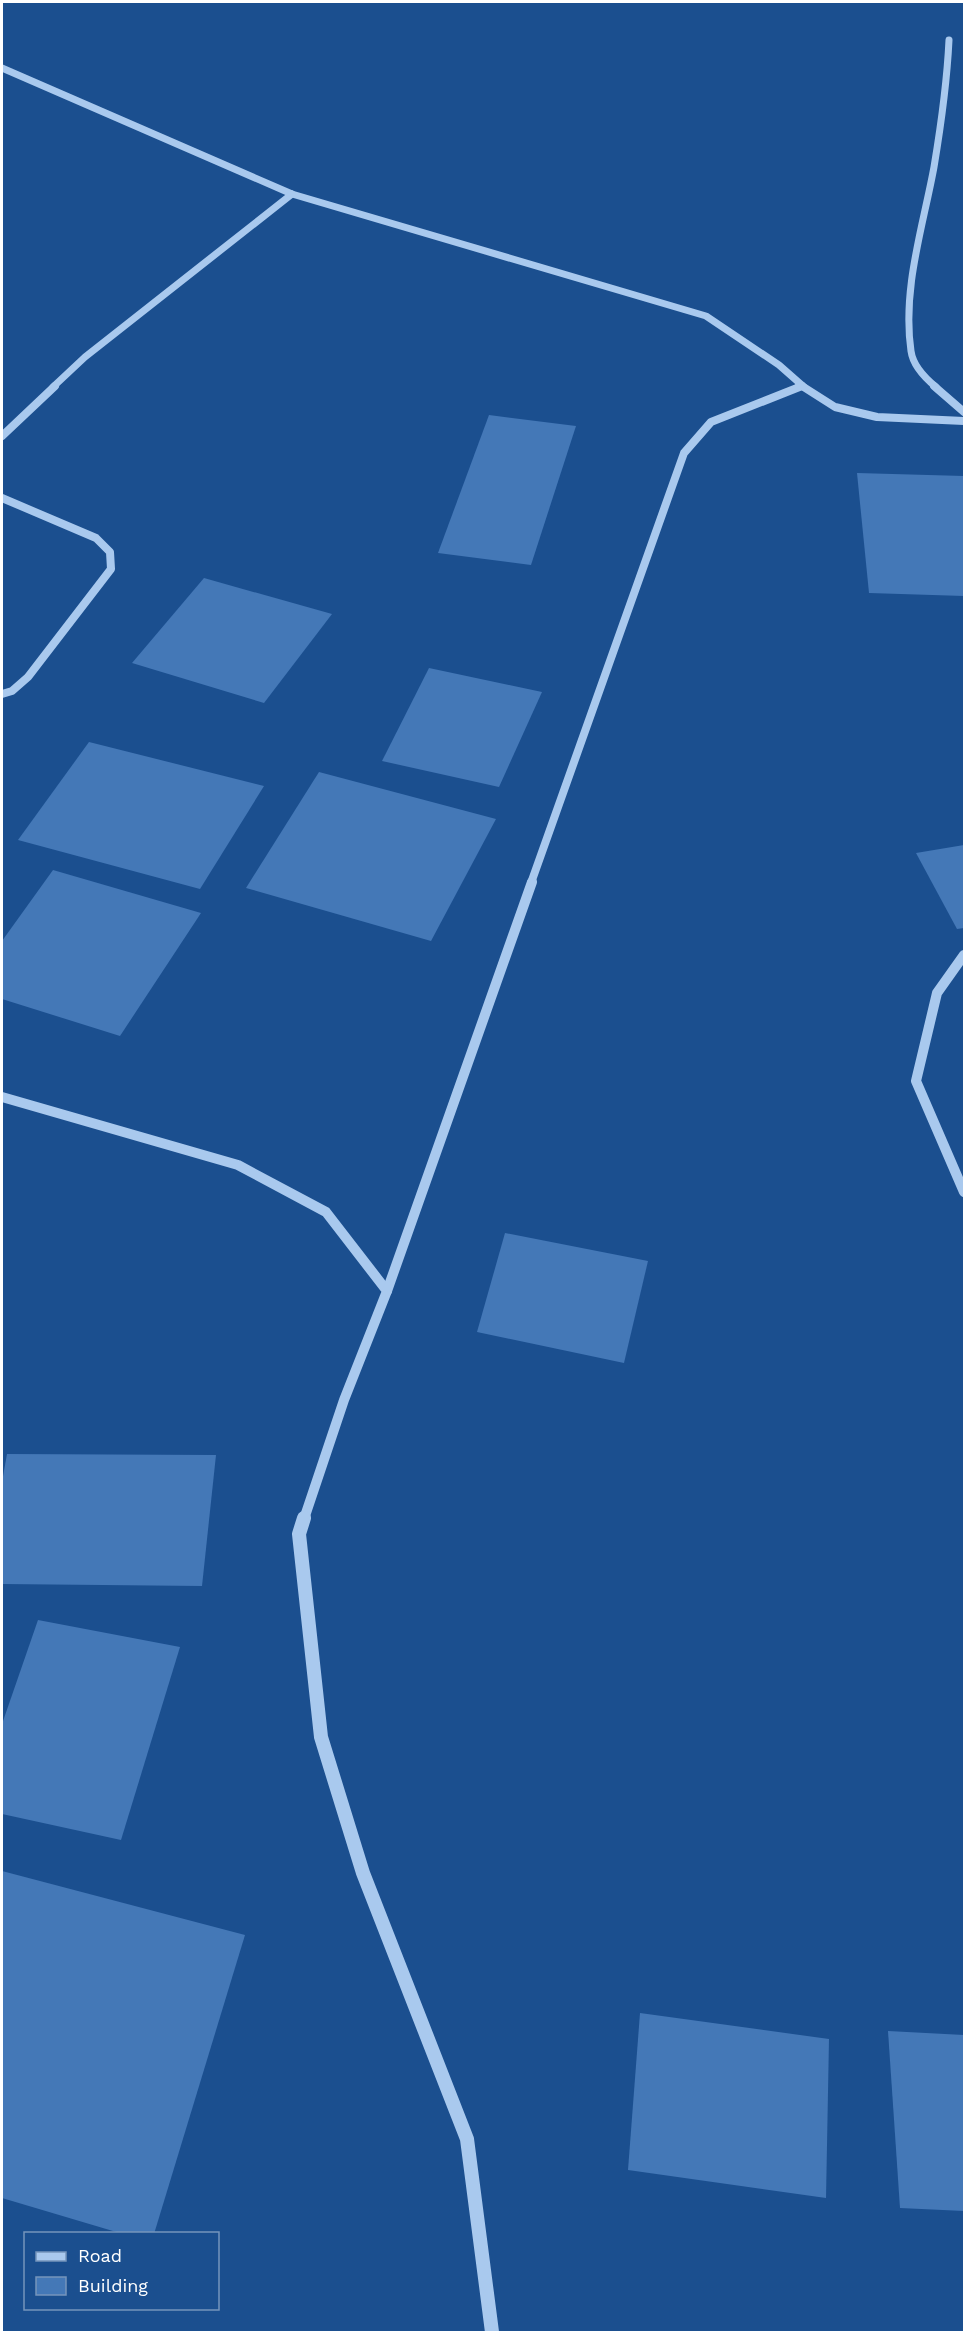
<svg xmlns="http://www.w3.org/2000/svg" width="966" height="2334" font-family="'Work Sans',sans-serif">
<rect width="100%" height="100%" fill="#1b4f8f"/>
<g fill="#4478b7">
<path d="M489,415l87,11 -45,139 -93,-12z"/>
<path d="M857,473l107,3v120l-95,-3z"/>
<path d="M204,578l128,36 -68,89 -132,-40z"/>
<path d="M429,668l113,24 -43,95 -117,-26z"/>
<path d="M89,742l175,44 -64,103 -182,-49z"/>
<path d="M319,772l177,47 -65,122 -185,-53z"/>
<path d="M964,845v83l-7,1 -41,-76z"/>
<path d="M53,870l148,43 -81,123 -118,-37v-58z"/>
<path d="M505,1233l143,28 -24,102 -147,-31z"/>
<path d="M7,1454l209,1 -14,131 -200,-2v-102z"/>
<path d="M38,1620l142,27 -59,193 -119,-26v-90z"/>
<path d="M2,1871l243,64 -91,299h-31l-121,-36z"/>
<path d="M640,2013l189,26 -3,159 -198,-28z"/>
<path d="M888,2031l76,4v176l-64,-3z"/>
</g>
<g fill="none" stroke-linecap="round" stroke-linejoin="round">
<g stroke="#a9c9ee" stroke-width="7">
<path d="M2,68l290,126 414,122 73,49 25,22"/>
<path d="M53,387l32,-30 207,-163"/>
<path d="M798,387l4,-1"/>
<path d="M936,387c-11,-9 -23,-21 -25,-36 -9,-62 12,-124 23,-184 7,-42 13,-85 15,-127"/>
</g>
<g stroke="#a9c9ee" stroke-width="8">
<path d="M802,386l33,21 42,10 87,4"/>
<path d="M934,386l30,26"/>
<path d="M2,436l53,-50"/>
<path d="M2,498l94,40 14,14 1,17 -83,108 -16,14 -10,3"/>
<path d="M531,883l153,-430 27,-31 91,-36"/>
</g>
<g stroke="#a9c9ee" stroke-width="10">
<path d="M964,955l-27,38 -21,88 48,111"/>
<path d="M2,1097l236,68 88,47 61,79 -43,109 -40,119"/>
<path d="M387,1291l145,-409"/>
</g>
<path stroke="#a9c9ee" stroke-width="14" d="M304,1518l-5,16 22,203 42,136 104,266 25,193"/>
</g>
<rect width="966" height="2334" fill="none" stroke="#ffffff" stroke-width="6"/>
<rect x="24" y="2232" width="195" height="78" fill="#1b4f8f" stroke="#7695bc" stroke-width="1.5"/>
<rect x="36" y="2252" width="30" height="9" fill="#a9c9ee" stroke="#7695bc" stroke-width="1.5"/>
<text x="78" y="2262" font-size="18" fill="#ffffff">Road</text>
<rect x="36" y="2277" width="30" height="18" fill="#4478b7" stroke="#7695bc" stroke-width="1.5"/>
<text x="78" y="2292" font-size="18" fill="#ffffff">Building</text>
</svg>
